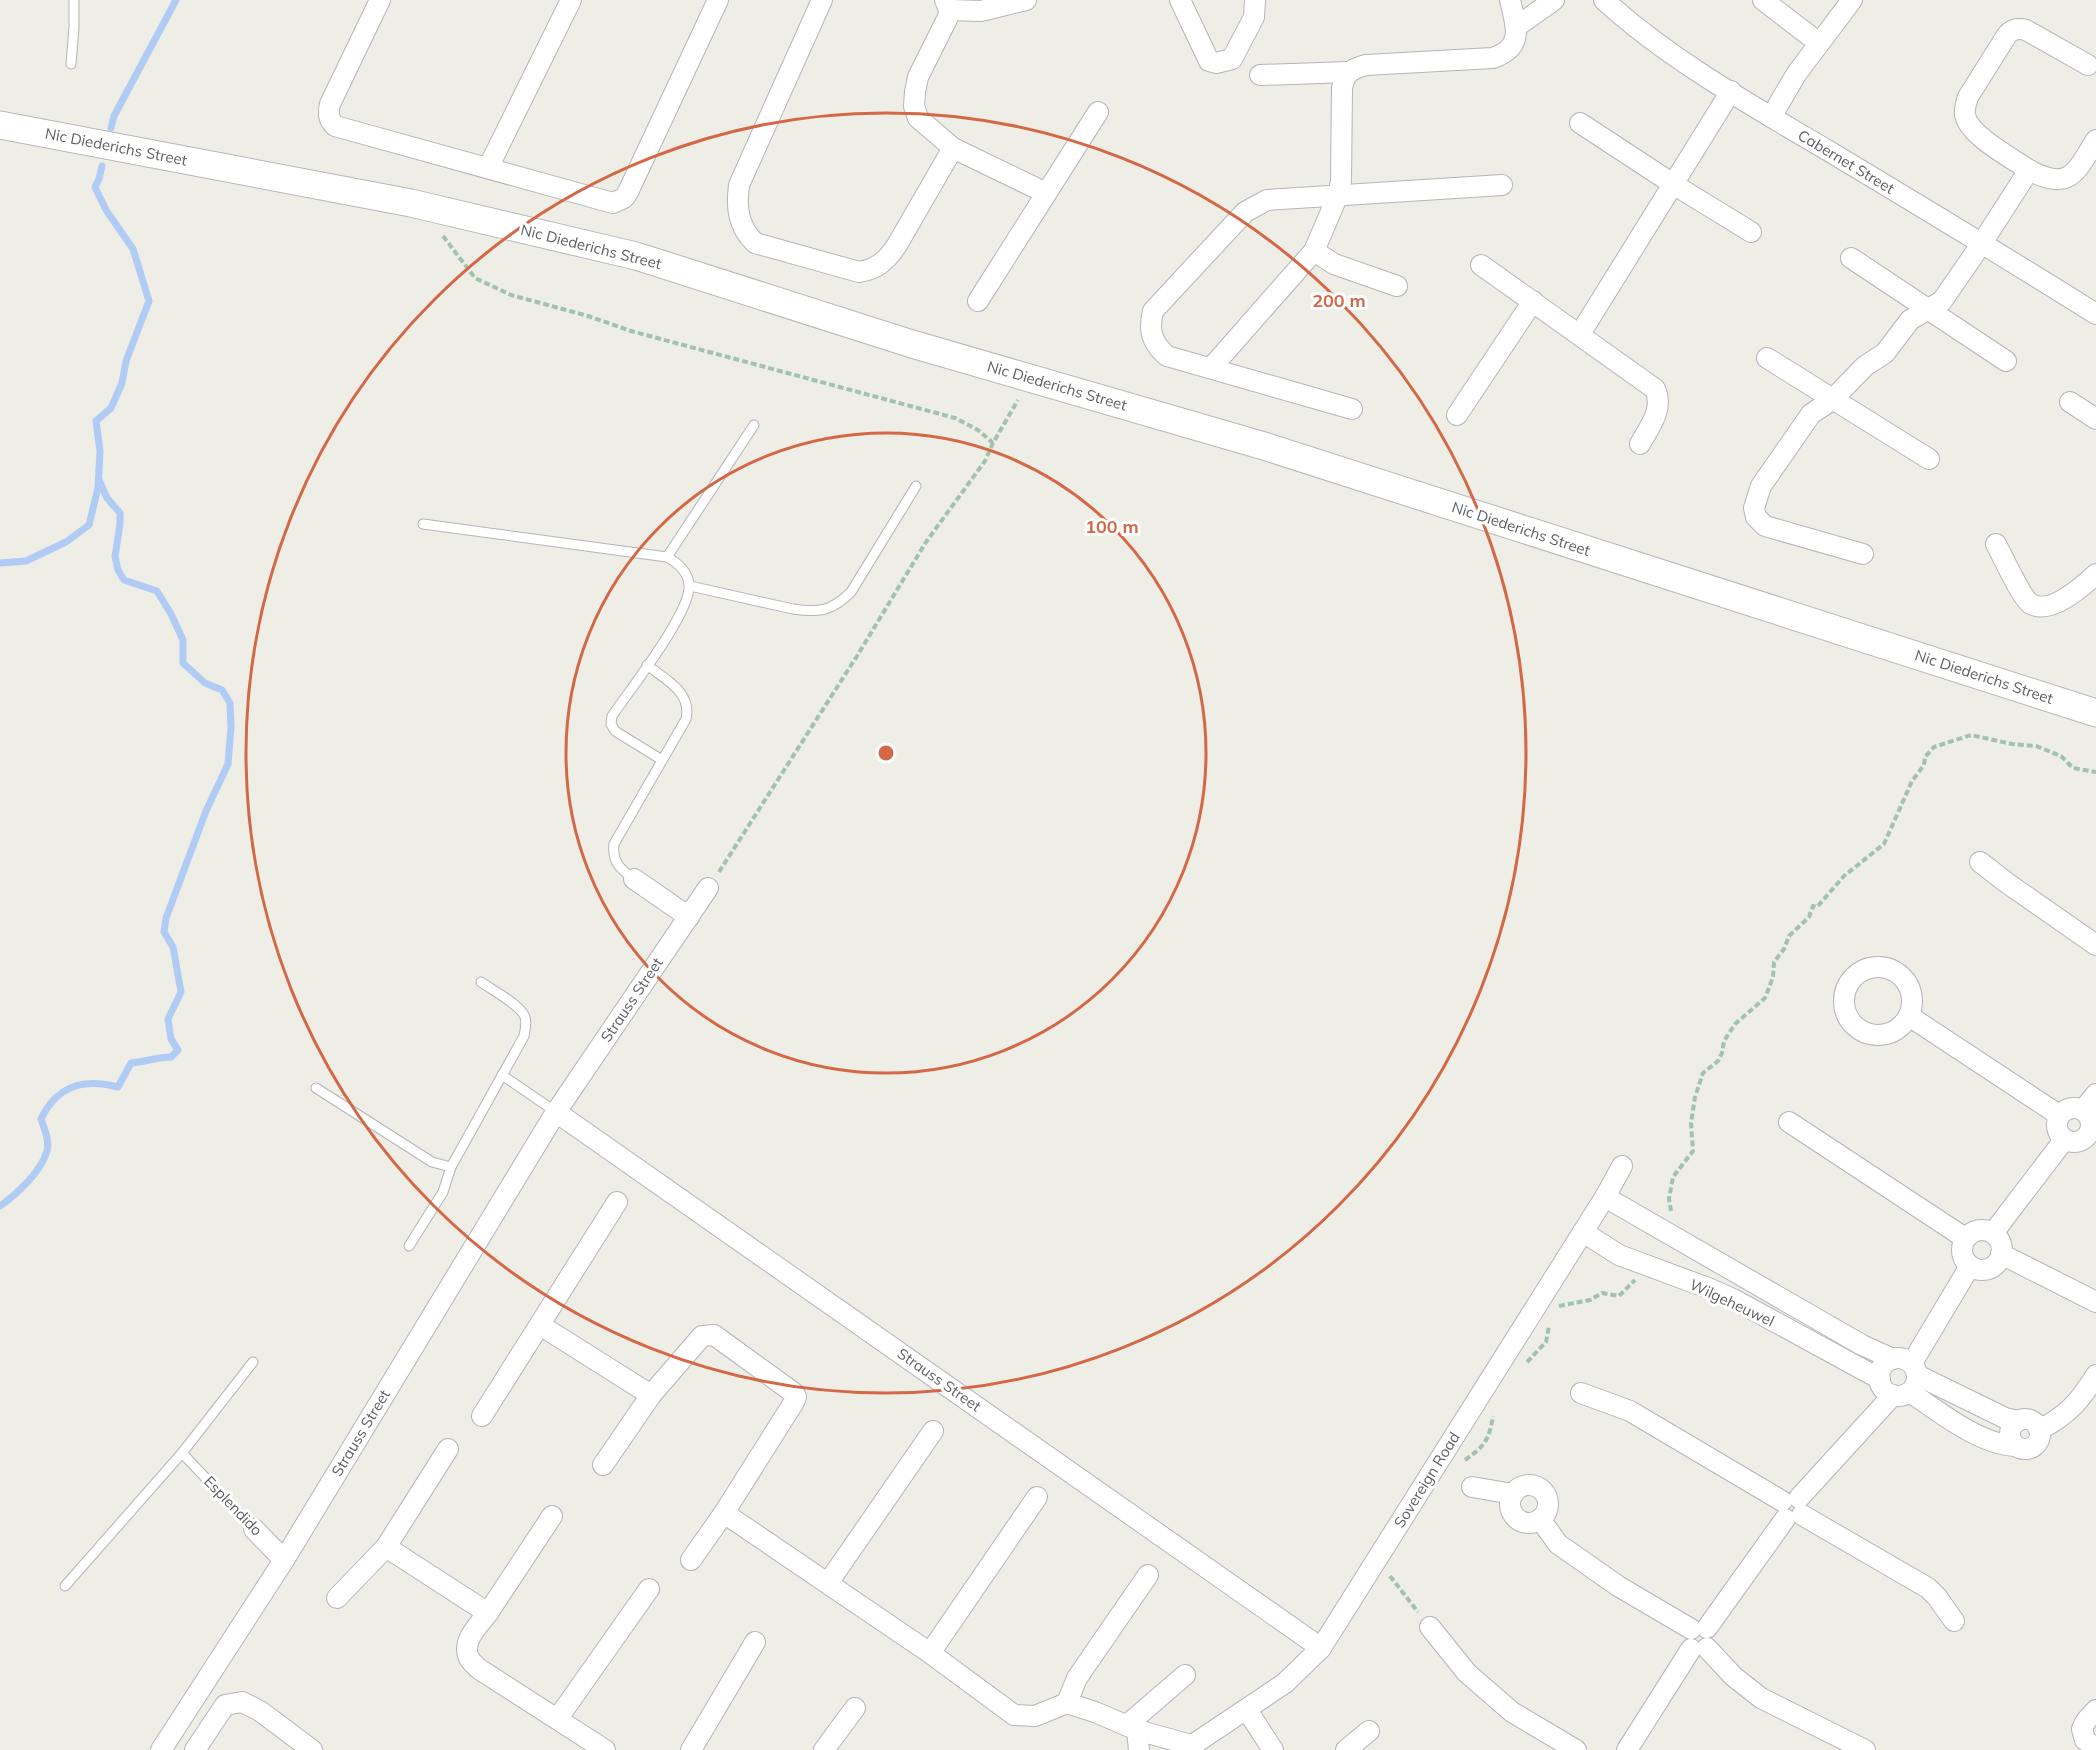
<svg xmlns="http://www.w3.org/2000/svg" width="2096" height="1750" font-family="Mulish,sans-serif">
<rect width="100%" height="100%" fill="#eeede6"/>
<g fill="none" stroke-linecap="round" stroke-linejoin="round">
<g stroke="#b0cbf4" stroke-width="7">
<path d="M111,128l3,-12 62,-116"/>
<path d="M0,563l26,-2 40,-19 23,-17 9,-37 2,-37 -4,-30 15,-13 11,-25 4,-22 23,-60 -16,-52 -27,-39 -11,-23 4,-8 3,-13"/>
<path d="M0,1206c17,-12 41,-34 47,-55 3,-10 -3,-23 -6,-32 16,-34 43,-41 77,-32l13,-24c14,-1 26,-6 40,-6l7,-7 -7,-11 -3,-20 13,-27 -8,-45 -9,-15 2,-14 40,-107 22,-47 3,-37 -1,-24 -8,-13 -17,-7 -22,-20v-23l-12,-26 -14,-23 -33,-11 -6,-10 -3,-14 5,-32v-11l-13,-15 -8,-18"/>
</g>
<g stroke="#b3b5b9" stroke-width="11">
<g id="lane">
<path d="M71,64l3,-37v-27"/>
<path d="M423,524l244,33c11,6 21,14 22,28 3,26 -60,106 -77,131l-1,8 4,7 47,29"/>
<path d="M667,557l87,-132"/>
<path d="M690,586l103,23c26,4 39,2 58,-17l65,-106"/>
<path d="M634,879c-14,-10 -22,-17 -20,-35l72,-125c6,-27 -20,-39 -39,-54"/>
<path d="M502,1075l54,37"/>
<path d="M316,1088l116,74 19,5"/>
<path d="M409,1246l34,-54 8,-25 73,-131c1,-6 3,-12 1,-19 -4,-12 -33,-27 -44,-35"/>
<path d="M182,1453l72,76"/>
<path d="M65,1586l117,-133 71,-91"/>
</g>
</g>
<g stroke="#b3b5b9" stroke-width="22">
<g id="street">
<path d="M380,0l-50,104c-2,9 -2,15 5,22l278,77 11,-5 4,-6 90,-192"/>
<path d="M822,0l-83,185c-3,23 -1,41 16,58l104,29c19,-3 28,-12 38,-27l56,-97"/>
<path d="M945,0l4,10 -1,7 -30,60 -3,15 -1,14 4,12 35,30 93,45"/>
<path d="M1180,0l29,61 7,2 16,-4 22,-42 1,-17"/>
<path d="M1604,0c66,60 147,105 223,150 90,54 180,108 269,164"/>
<path d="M1763,0l56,43"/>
<path d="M949,10l32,1 45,-11"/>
<path d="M1516,27l38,-27"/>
<path d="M1260,75l88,-3"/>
<path d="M1771,117l26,-44 55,-73"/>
<path d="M1580,123l93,61 78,48"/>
<path d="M488,168l83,-168"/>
<path d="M2029,170c-17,-12 -60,-34 -64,-55 -1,-6 1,-12 3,-18l39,-62c5,-6 11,-7 19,-5l62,35"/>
<path d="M1314,251l20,13 63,22"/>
<path d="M1851,258l155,103"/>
<path d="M1481,265l174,124c9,20 -5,37 -15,55"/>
<path d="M978,301l120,-189"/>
<path d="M1580,334l151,-243"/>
<path d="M1767,358l162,101"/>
<path d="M1211,368l103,-117 24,-56 3,-14 1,-93c3,-15 9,-19 24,-23l127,-7c32,-11 23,-32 17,-58"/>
<path d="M2070,402l26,17"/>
<path d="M1352,409l-185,-53c-15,-13 -19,-25 -14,-45l92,-99 22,-12 235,-15"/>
<path d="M1457,415l76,-114"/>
<path d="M1996,544c6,11 26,55 35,60 20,11 52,-18 65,-30"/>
<path d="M1863,554l-98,-28 -9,-9 -2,-9 7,-22 50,-72 21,-14 33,-34 20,-13 25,-33 32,-19 40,-58 47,-73c41,22 47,2 67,-30"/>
<path d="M1980,862l27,21 89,62"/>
<path d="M634,879l55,38"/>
<circle cx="1878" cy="1001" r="34"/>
<path d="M1909,1016l150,99"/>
<circle cx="2074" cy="1125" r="17"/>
<path d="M2083,1110l13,-16"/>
<path d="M556,1112l765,536"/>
<path d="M1789,1122l176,116"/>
<path d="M1605,1197l257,148 31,14"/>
<circle cx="1982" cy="1250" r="20"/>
<path d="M1583,1232l36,23 89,33 25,11 147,80"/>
<path d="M1993,1233l71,-93"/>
<path d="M2001,1254l95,48"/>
<path d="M540,1325l111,70"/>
<circle cx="1898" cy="1377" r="19"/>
<path d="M1912,1363l58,-97"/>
<path d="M1917,1375l88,43 13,3"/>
<path d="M1910,1392c29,20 69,52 105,54"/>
<path d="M1581,1393l49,18 152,90"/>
<path d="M482,1416l135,-214"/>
<circle cx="2025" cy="1434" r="15"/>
<path d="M2039,1430c29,-15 40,-28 57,-55"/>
<path d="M603,1465l48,-70 51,-59 12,-1 80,58 2,4 -2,5 -70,111 -33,47"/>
<circle cx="1529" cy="1504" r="19"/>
<path d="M1472,1487l41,7"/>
<path d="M1799,1498l94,-103"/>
<path d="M724,1513l206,140 84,62 21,1 32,-13 28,9 42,18 54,15"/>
<path d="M1802,1515l126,73 9,9 17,24"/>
<path d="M1540,1519l18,25 60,42 73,43"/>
<path d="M254,1529l30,31"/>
<path d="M386,1547l62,-98"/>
<path d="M828,1583l105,-152"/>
<path d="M337,1598l49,-51 102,66c-9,12 -27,28 -19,45 2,4 7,8 10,11l126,81"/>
<path d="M488,1613l64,-97"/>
<path d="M1430,1627l37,46 45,39 64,38"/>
<path d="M1707,1628l78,-109"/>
<path d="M1707,1648l26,28 28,22 104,52"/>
<path d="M930,1653l107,-156"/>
<path d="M1067,1703l10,-25 71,-103"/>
<path d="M1247,1710l26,40"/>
<path d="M2096,1710l-10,11 -4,8 3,11 11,8"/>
<path d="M558,1718l91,-129"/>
<path d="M1127,1725l58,-50"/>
<path d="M1137,1730l2,20"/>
<path d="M161,1750l123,-190 272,-448 152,-224"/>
<path d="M195,1750l30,-45 17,-3 18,9 52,39"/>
<path d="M691,1750l64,-108"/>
<path d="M824,1750l31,-42"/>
<path d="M1185,1750l100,-67 36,-35 284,-451 17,-31"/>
<path d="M1346,1750l23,-19"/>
<path d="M1627,1750l64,-101"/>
</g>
</g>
<g stroke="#b5b7bb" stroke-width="29">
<path id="secondary" d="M0,125l411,78 225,53 276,88 352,102 832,267"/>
</g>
<g stroke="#a0c2af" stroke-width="4" stroke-dasharray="6 3" stroke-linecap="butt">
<path d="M443,236l32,42 36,17 77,21 43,15 324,87 23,12 15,13"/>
<path d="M719,872l138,-216 69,-114 59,-81 8,-18 25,-43"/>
<path d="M1671,1211l-2,-12 4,-22 20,-26 -2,-28 4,-26 8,-24 15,-12 4,-8 2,-12 11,-17 30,-26 8,-21 1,-15 10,-13 5,-13 20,-19 4,-11 4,1 27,-31 40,-32 28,-63 12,-16 1,-8 9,-10 37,-12 41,9 24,2 25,10 12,12 23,4"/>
<path d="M1559,1306l31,-6 12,-7 17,3 16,-16"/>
<path d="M1527,1362l19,-20 3,-16"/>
<path d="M1465,1460c20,-14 24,-20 28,-44"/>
<path d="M1390,1576l28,36"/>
</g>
<use href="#lane" stroke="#fff" stroke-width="9"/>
<use href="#street" stroke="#fff" stroke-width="20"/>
<use href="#secondary" stroke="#fff" stroke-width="27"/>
</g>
<g fill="none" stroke="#d46846" stroke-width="3">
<circle cx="886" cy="753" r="320"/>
<circle cx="886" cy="753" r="640"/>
</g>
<g text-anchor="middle" stroke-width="6" stroke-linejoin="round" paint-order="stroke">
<g font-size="15" fill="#5e6064" stroke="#fff">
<text transform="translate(116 147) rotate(11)" y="5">Nic Diederichs Street</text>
<text transform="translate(1846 162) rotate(31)" y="5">Cabernet Street</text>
<text transform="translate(591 247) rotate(14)" y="5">Nic Diederichs Street</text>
<text transform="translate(1057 386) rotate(16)" y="5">Nic Diederichs Street</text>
<text transform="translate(1521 529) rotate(18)" y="5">Nic Diederichs Street</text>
<text transform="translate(1984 677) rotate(18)" y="5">Nic Diederichs Street</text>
<text transform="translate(632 1000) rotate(-56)" y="5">Strauss Street</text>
<text transform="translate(1732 1303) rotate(25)" y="5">Wilgeheuwel</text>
<text transform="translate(939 1380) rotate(35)" y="5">Strauss Street</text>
<text transform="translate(361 1433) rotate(-59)" y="5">Strauss Street</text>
<text transform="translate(1427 1480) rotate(-58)" y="5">Sovereign Road</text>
<text transform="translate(233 1506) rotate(46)" y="5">Esplendido</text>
</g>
</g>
<circle cx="886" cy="753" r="9" fill="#d46846" stroke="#fff" stroke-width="3"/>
<g font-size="18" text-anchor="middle" font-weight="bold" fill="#d46846" stroke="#fff" stroke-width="6" stroke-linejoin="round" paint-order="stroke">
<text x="1339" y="307">200 m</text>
<text x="1112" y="533">100 m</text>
</g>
</svg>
